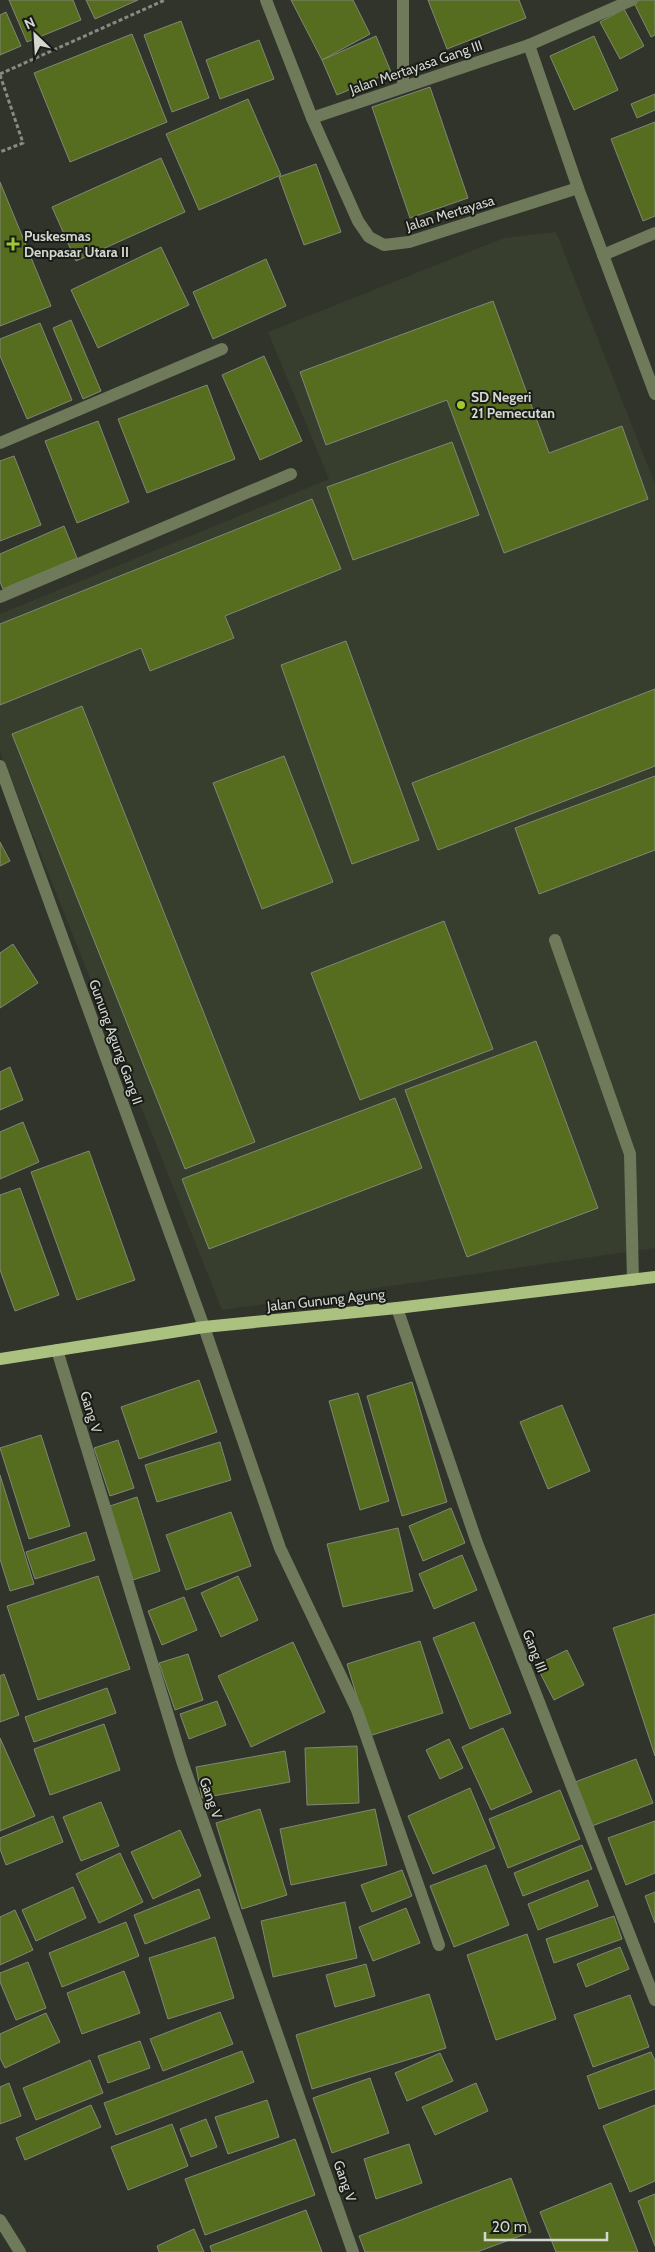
<svg xmlns="http://www.w3.org/2000/svg" width="655" height="2252" font-family="Cabin,sans-serif">
<rect width="100%" height="100%" fill="#30342a"/>
<path fill="#373e2d" d="M556,232l99,252v764l-433,62 -222,-558v-138l329,-135 -61,-147 236,-94z"/>
<g fill="#566d1f" stroke="#818679">
<path d="M9,0h64l8,20 -54,22z"/>
<path d="M86,0h52l-43,19z"/>
<path d="M291,0h62l17,34 -48,26z"/>
<path d="M428,0h91l7,18 -79,31z"/>
<path d="M640,0h15v35l-4,2 -17,-34z"/>
<path d="M624,9l20,37 -24,13 -20,-37z"/>
<path d="M6,12l15,34 -21,9v-40z"/>
<path d="M181,21l28,77 -37,14 -28,-77z"/>
<path d="M132,34l35,88 -97,40 -36,-89z"/>
<path d="M376,36l15,36 -54,23 -15,-35z"/>
<path d="M594,36l24,54 -44,20 -24,-54z"/>
<path d="M259,40l15,39 -54,20 -14,-39z"/>
<path d="M430,87l38,111 -58,20 -38,-111z"/>
<path d="M655,94v16l-18,8 -6,-14z"/>
<path d="M248,99l33,76 -82,35 -33,-76z"/>
<path d="M655,122v94l-12,5 -32,-82z"/>
<path d="M161,158l24,54 -109,49 -24,-54z"/>
<path d="M316,164l25,68 -37,13 -25,-68z"/>
<path d="M0,182l51,124 -51,20z"/>
<path d="M161,247l28,58 -91,43 -27,-58z"/>
<path d="M266,259l20,47 -73,33 -20,-47z"/>
<path d="M493,301l56,152 73,-27 26,73 -144,54 -57,-153 -121,45 -26,-73z"/>
<path d="M71,320l30,71 -18,8 -30,-71z"/>
<path d="M40,323l32,77 -45,19 -27,-63v-17z"/>
<path d="M264,356l38,85 -42,19 -38,-85z"/>
<path d="M207,385l28,74 -88,34 -29,-74z"/>
<path d="M98,421l31,81 -52,21 -32,-82z"/>
<path d="M452,442l27,73 -126,45 -26,-73z"/>
<path d="M14,456l27,69 -41,16v-80z"/>
<path d="M312,499l29,70 -116,47 9,22 -84,33 -9,-23 -141,57v-81z"/>
<path d="M64,526l13,32 -74,31 -3,-7v-28z"/>
<path d="M346,641l73,199 -67,24 -71,-199z"/>
<path d="M655,689v77l-217,84 -26,-67z"/>
<path d="M82,706l173,436 -70,27 -173,-435z"/>
<path d="M284,756l49,126 -71,27 -49,-126z"/>
<path d="M655,776v74l-116,44 -24,-66z"/>
<path d="M0,842l10,19 -10,5z"/>
<path d="M444,921l49,128 -133,51 -49,-127z"/>
<path d="M13,944l25,39 -38,25v-55z"/>
<path d="M536,1041l62,167 -131,49 -62,-167z"/>
<path d="M10,1067l13,33 -23,10v-38z"/>
<path d="M395,1098l27,70 -213,81 -27,-70z"/>
<path d="M23,1122l16,40 -39,17v-47z"/>
<path d="M89,1151l46,129 -58,20 -46,-128z"/>
<path d="M20,1188l39,107 -44,16 -15,-41v-75z"/>
<path d="M199,1380l18,52 -78,27 -18,-52z"/>
<path d="M412,1382l35,120 -45,14 -35,-120z"/>
<path d="M358,1393l31,108 -29,9 -31,-109z"/>
<path d="M562,1405l28,66 -42,18 -28,-67z"/>
<path d="M41,1435l29,91 -41,13 -29,-91z"/>
<path d="M118,1440l16,48 -24,8 -16,-48z"/>
<path d="M220,1442l11,38 -74,22 -12,-37z"/>
<path d="M0,1475l34,109 -24,7 -10,-32z"/>
<path d="M137,1497l23,74 -27,9 -23,-74z"/>
<path d="M451,1508l14,35 -42,18 -14,-35z"/>
<path d="M231,1512l20,54 -65,24 -20,-55z"/>
<path d="M398,1528l15,63 -70,16 -16,-63z"/>
<path d="M86,1532l9,28 -60,19 -9,-27z"/>
<path d="M462,1555l15,35 -43,19 -15,-35z"/>
<path d="M98,1576l32,93 -92,31 -31,-94z"/>
<path d="M238,1576l20,44 -37,17 -20,-44z"/>
<path d="M184,1597l13,33 -35,15 -14,-34z"/>
<path d="M655,1614v142l-42,-128z"/>
<path d="M474,1622l37,91 -41,16 -37,-91z"/>
<path d="M420,1641l23,72 -74,23 -22,-72z"/>
<path d="M293,1642l32,70 -74,35 -33,-71z"/>
<path d="M567,1650l17,35 -30,15 -18,-35z"/>
<path d="M188,1654l15,46 -28,10 -16,-47z"/>
<path d="M4,1674l15,41 -19,7v-46z"/>
<path d="M107,1688l9,25 -82,29 -9,-25z"/>
<path d="M217,1701l9,24 -37,14 -9,-25z"/>
<path d="M104,1724l16,46 -70,25 -16,-46z"/>
<path d="M503,1728l29,64 -41,18 -29,-63z"/>
<path d="M0,1738l35,78 -35,15z"/>
<path d="M449,1739l14,29 -23,11 -14,-29z"/>
<path d="M357,1746l2,57 -52,2 -2,-57z"/>
<path d="M285,1751l5,31 -88,16 -6,-31z"/>
<path d="M636,1759l17,44 -61,23 -17,-44z"/>
<path d="M470,1788l25,60 -62,26 -25,-58z"/>
<path d="M560,1790l20,49 -72,29 -19,-49z"/>
<path d="M101,1802l18,44 -38,15 -18,-44z"/>
<path d="M260,1809l27,86 -45,14 -26,-86z"/>
<path d="M375,1809l12,56 -96,20 -11,-56z"/>
<path d="M53,1816l10,26 -57,23 -6,-16v-11z"/>
<path d="M655,1821v52l-29,12 -18,-47z"/>
<path d="M180,1830l21,46 -48,23 -22,-47z"/>
<path d="M582,1845l10,24 -69,27 -9,-23z"/>
<path d="M120,1853l23,49 -44,21 -23,-49z"/>
<path d="M486,1865l23,60 -55,22 -24,-61z"/>
<path d="M402,1870l10,26 -40,16 -11,-27z"/>
<path d="M588,1880l10,26 -60,24 -10,-26z"/>
<path d="M73,1887l13,31 -50,23 -14,-31z"/>
<path d="M199,1889l11,29 -65,26 -11,-29z"/>
<path d="M655,1892v31l-10,-27z"/>
<path d="M345,1902l12,56 -84,19 -12,-56z"/>
<path d="M406,1908l14,35 -47,18 -14,-34z"/>
<path d="M15,1910l18,40 -33,15v-48z"/>
<path d="M614,1916l8,23 -68,24 -8,-24z"/>
<path d="M126,1922l13,34 -77,31 -13,-34z"/>
<path d="M527,1934l29,85 -60,21 -29,-85z"/>
<path d="M215,1937l19,61 -66,21 -19,-61z"/>
<path d="M620,1947l9,22 -43,18 -9,-23z"/>
<path d="M28,1962l18,46 -30,12 -16,-38v-9z"/>
<path d="M366,1964l9,32 -40,11 -9,-32z"/>
<path d="M124,1971l16,42 -58,21 -15,-41z"/>
<path d="M429,1994l17,54 -134,41 -16,-54z"/>
<path d="M630,1995l19,52 -56,20 -19,-52z"/>
<path d="M220,2012l13,32 -70,27 -13,-32z"/>
<path d="M46,2013l14,29 -55,26 -5,-10v-24z"/>
<path d="M140,2041l10,27 -42,15 -10,-27z"/>
<path d="M242,2051l12,31 -138,53 -12,-32z"/>
<path d="M651,2052l4,9v28l-56,20 -12,-33z"/>
<path d="M440,2053l13,28 -46,20 -12,-28z"/>
<path d="M90,2060l13,33 -67,27 -13,-32z"/>
<path d="M370,2078l19,55 -57,20 -19,-55z"/>
<path d="M9,2083l12,33 -21,8v-37z"/>
<path d="M476,2083l12,28 -53,24 -13,-28z"/>
<path d="M267,2100l12,37 -51,17 -13,-37z"/>
<path d="M91,2105l10,22 -76,33 -9,-22z"/>
<path d="M655,2105v76l-25,11 -27,-66z"/>
<path d="M206,2119l11,28 -26,10 -11,-28z"/>
<path d="M172,2124l16,42 -60,24 -17,-43z"/>
<path d="M295,2139l20,56 -110,40 -20,-56z"/>
<path d="M409,2144l13,39 -46,16 -12,-40z"/>
<path d="M511,2178l20,54 -54,20h-112l-6,-16z"/>
<path d="M611,2183l27,69h-82l-16,-40z"/>
<path d="M655,2194v52l-17,-45z"/>
<path d="M306,2210l16,42h-110l-2,-6z"/>
<path d="M194,2229l10,23h-45l-2,-6z"/>
</g>
<g fill="none" stroke-linecap="round" stroke-linejoin="round">
<g stroke="#888b83" stroke-width="3" stroke-dasharray="4 2.5" stroke-linecap="butt">
<path d="M0,74l165,-74"/>
<path d="M0,75l23,68 -23,9"/>
</g>
<g stroke="#6f7a5b" stroke-width="12">
<path d="M266,0l46,118 46,103 11,16 15,8 25,-3 169,-54"/>
<path d="M529,45l49,143 77,206"/>
<path d="M403,87v-87"/>
<path d="M312,118l217,-73 103,-45"/>
<path d="M603,255l52,-22"/>
<path d="M0,443l222,-94"/>
<path d="M0,597l291,-123"/>
<path d="M0,766l204,561 76,221 77,162 82,235"/>
<path d="M555,940l75,214 3,126"/>
<path d="M397,1308l80,235 178,457"/>
<path d="M57,1350l125,411 171,491"/>
<path d="M0,2220l20,32"/>
</g>
<path stroke="#aac180" stroke-width="12" d="M0,1359l204,-32 193,-19 258,-31"/>
</g>
<g fill="#9fca2e" stroke="#191b16" stroke-width="2">
<path d="M10.5 236.5h5v5h5v5h-5v5h-5v-5h-5v-5h5z"/>
<circle cx="461" cy="405" r="5"/>
</g>
<g text-anchor="middle" stroke-width="4" stroke-linejoin="round" paint-order="stroke">
<g font-size="14" fill="#d4d7d0" stroke="#191b16">
<text transform="translate(416 67) rotate(-19)" y="5">Jalan Mertayasa Gang III</text>
<text transform="translate(450 213) rotate(-17)" y="5">Jalan Mertayasa</text>
<text transform="translate(116 1042) rotate(70)" y="5">Gunung Agung Gang II</text>
<text transform="translate(326 1300) rotate(-6)" y="5">Jalan Gunung Agung</text>
<text transform="translate(91 1412) rotate(73)" y="5">Gang V</text>
<text transform="translate(535 1651) rotate(69)" y="5">Gang III</text>
<text transform="translate(211 1798) rotate(71)" y="5">Gang V</text>
<text transform="translate(345 2181) rotate(71)" y="5">Gang V</text>
</g>
<g font-size="14" font-weight="bold" fill="#d4d7d0" stroke="#191b16" text-anchor="start">
<text x="24" y="241">Puskesmas<tspan x="24" dy="16">Denpasar Utara II</tspan></text>
<text x="471" y="402">SD Negeri<tspan x="471" dy="16">21 Pemecutan</tspan></text>
</g>
</g>
<g transform="translate(35 35) rotate(335)" stroke="#191b16" stroke-width="4" paint-order="stroke">
<path d="M0-4L9 19L0 12L-9 19Z" fill="#d4d7d0"/>
<text y="-8" font-size="14" font-weight="bold" text-anchor="middle" fill="#d4d7d0">N</text>
</g>
<path d="M485 2232v8h122v-8" fill="none" stroke="#d4d7d0" stroke-width="2.5"/>
<text x="492" y="2232" font-size="15" fill="#d4d7d0" stroke="#191b16" stroke-width="4" paint-order="stroke">20 m</text>
</svg>
